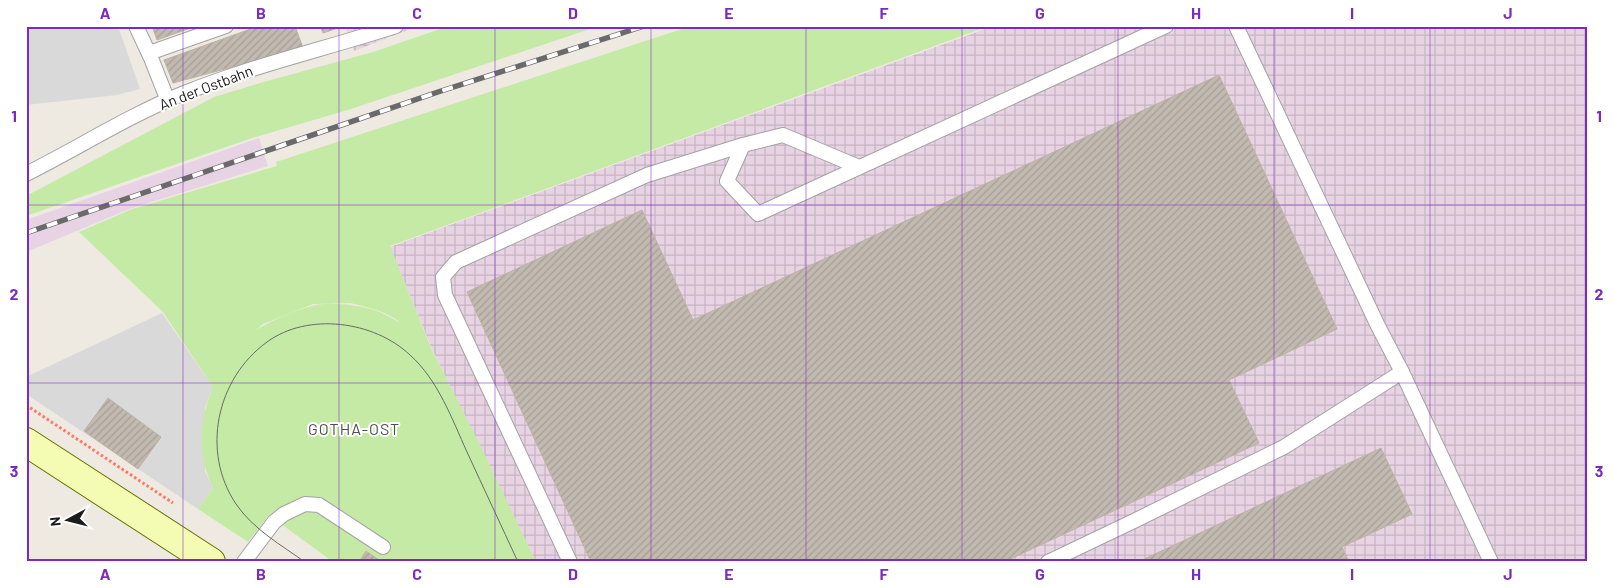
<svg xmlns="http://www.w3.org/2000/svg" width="1613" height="588" font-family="Barlow,sans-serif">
<defs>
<pattern id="industrial-grid" width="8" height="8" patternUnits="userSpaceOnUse" patternTransform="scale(1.25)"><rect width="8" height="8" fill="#e7d3e3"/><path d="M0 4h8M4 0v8" fill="none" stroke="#c6b5c2"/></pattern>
<pattern id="building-hatch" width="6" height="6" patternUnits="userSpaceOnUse" patternTransform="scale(1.25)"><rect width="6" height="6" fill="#c2bab1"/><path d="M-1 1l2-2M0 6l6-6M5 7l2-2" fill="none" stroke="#a69f98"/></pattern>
</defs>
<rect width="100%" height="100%" fill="#eeeae1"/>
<g fill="#dad9d9">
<path d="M26,26h92l22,63 -23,6 -91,10z"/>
<path d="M162,313l51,74 -8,21v63l8,17 -15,21 -172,-115v-17z"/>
</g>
<g fill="url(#industrial-grid)">
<path d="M345,26h73l-64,25z"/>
<path d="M993,26h594v536h-1051l-104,-213 -42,-102z"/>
</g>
<path fill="#e7d3e3" d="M259,138l9,28 -136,42 -106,44v-32z"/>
<g fill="#c4eaa5" fill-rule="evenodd">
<path d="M449,26h150l-248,83 -99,29 -226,78v-20l188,-99 46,-14 113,-31z"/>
<path d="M691,26h298l-599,220 41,102 50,99 55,115h-154l-16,-11 -7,11h-26l-64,-47 -21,27 -50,-33 15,-21c-17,-36 -14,-65 0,-101l-50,-75 -84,-80 53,-23 145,-43 -1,-4zM350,303c18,4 36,8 51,20 -8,-4 -18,-10 -27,-13 -15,-5 -47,-9 -62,-4 -19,5 -39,14 -56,24l7,-6 50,-20z"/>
</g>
<g fill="url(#building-hatch)" stroke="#c0b1a3">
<path d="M152,26h44l-39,14z"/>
<path d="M259,26h36l8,22 -130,35 -9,-23z"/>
<path d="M320,26h18v2l-15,5z"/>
<path d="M1219,75l118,254 -108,51 30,63 -255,119h-413l-124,-270 175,-82 51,110z"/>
<path d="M108,398l53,39 -23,32 -54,-38z"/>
<path d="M1381,448l31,66 -70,33 7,15h-211z"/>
<path d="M366,551l16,11h-23z"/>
</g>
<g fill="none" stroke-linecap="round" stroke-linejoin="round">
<g stroke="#a3a3a3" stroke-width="16">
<g id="lane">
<path d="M136,26l15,32 17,43"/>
<path d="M1236,26l142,300 24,46 89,190"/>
<path d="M149,53l77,-27"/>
<path d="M859,167l-76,-32 -40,10 -16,36 31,33 408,-188"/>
<path d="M26,174c52,-26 102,-58 156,-80 69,-28 143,-45 214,-68"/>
<path d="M244,562l30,-40 10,-8 21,-10 14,1 64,42"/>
<path d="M570,562l-125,-267 -2,-18 13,-15 191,-87 96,-30"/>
<path d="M1048,562l88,-42 148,-73 118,-75"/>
</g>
</g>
<g stroke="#637402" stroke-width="30">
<path id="secondary" d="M26,442l185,120"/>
</g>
<path stroke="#fd7963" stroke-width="3" stroke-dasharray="2.5 2.5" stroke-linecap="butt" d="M26,405l147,98"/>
<use href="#lane" stroke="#fff" stroke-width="14"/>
<use href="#secondary" stroke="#f4fbb3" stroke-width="28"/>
<path stroke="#6a6a6a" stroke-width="1" d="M305,562c-24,-17 -52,-33 -69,-58 -35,-52 -20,-125 31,-162 41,-30 107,-21 143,13 28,25 42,64 57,97 17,37 34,73 51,110"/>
<g stroke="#6a6a6a" stroke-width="5.5">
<path id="rail" d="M26,233l412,-141 206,-66"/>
</g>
<use href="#rail" stroke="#fff" stroke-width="4" stroke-dasharray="11" stroke-linecap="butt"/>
</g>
<path fill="none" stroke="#7b2cbf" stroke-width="1" stroke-opacity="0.55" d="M183,26v536M339,26v536M495,26v536M651,26v536M806,26v536M962,26v536M1118,26v536M1274,26v536M1430,26v536M26,205h1561M26,383h1561"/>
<g text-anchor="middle" stroke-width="4" stroke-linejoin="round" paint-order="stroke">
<g font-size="15" fill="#1c1c1c" stroke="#fff">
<text transform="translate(206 88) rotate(-21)" y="5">An der Ostbahn</text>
</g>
<g font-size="16" letter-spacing="1" fill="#4f4f4f" stroke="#fff">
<text x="354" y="435">GOTHA-OST</text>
</g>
</g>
<rect width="1613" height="588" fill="none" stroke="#ffffff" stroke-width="55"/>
<g transform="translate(68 520) rotate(263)" stroke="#ffffff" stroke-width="4" paint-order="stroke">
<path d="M0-4L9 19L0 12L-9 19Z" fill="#1c1c1c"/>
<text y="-8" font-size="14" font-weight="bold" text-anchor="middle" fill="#1c1c1c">N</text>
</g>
<rect x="28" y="28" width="1558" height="532" fill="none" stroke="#7b2cbf" stroke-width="2"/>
<g font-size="16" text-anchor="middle" font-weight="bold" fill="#7b2cbf">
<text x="105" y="19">A</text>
<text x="261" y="19">B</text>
<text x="417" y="19">C</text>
<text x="573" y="19">D</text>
<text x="729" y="19">E</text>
<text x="884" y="19">F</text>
<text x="1040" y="19">G</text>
<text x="1196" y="19">H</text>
<text x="1352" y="19">I</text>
<text x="1508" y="19">J</text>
<text x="14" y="122">1</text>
<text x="1599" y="122">1</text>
<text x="14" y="300">2</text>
<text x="1599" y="300">2</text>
<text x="14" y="477">3</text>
<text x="1599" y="477">3</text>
<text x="105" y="580">A</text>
<text x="261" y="580">B</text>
<text x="417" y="580">C</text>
<text x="573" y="580">D</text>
<text x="729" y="580">E</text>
<text x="884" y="580">F</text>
<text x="1040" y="580">G</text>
<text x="1196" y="580">H</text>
<text x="1352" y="580">I</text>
<text x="1508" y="580">J</text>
</g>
</svg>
